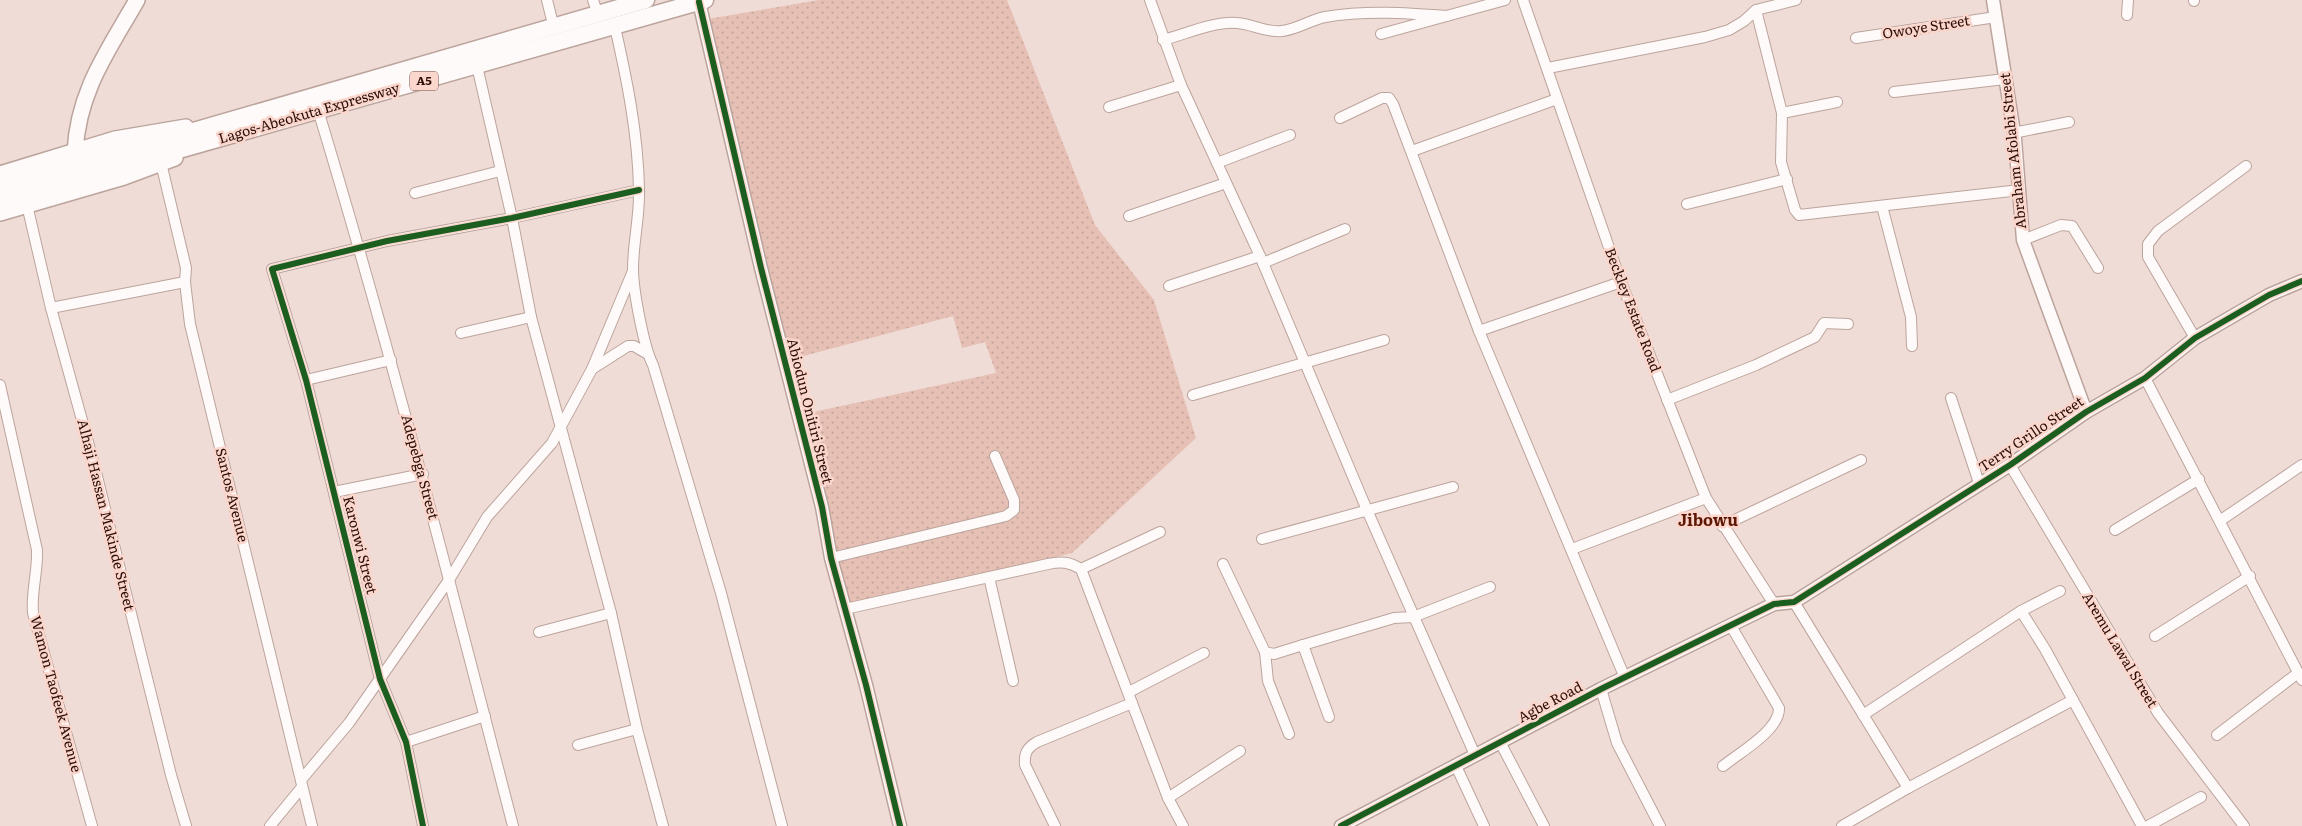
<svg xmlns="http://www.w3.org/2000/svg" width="2302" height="826" font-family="Literata,serif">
<defs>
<pattern id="grass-dots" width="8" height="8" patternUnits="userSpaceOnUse" patternTransform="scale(1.25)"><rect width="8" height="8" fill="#e6c0b5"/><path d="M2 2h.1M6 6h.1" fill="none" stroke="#c5a49a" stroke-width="1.8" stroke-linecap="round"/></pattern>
</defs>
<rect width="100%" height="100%" fill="#f0dcd6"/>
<path fill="url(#grass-dots)" d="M819,0h188l88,225 59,75 42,138 -124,115 -223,56 -50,-194 197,-42 -11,-31 -23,6 -9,-32 -168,45 -89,-340z"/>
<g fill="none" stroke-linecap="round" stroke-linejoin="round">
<g stroke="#bca49d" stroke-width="12">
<g id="minor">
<path d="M547,0l7,28"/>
<path d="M593,0l5,15"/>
<path d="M1150,0l31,85 79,171 107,254 108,245"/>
<path d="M1523,0l98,282 85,216 68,106"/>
<path d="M2194,1v-1"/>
<path d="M1756,10l26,103 -1,49 14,48 4,5 221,-25"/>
<path d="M2127,15l1,-15"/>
<path d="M615,27c12,53 23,107 24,162 1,27 -6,53 -6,80 0,21 11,79 20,96l68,228 61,233"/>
<path d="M1381,34l124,-34"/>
<path d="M1856,38l140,-21"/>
<path d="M1163,40c23,-6 51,-19 74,-17 16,1 29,10 45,8 16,-2 28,-11 43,-14 41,-7 82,-4 122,-1"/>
<path d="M477,66l35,152 19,99 80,296 26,116 26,97"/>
<path d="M1548,68l157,-31 24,-7 15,-9 12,-11 40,-10"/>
<path d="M1894,92l111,-13"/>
<path d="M1109,107l72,-22"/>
<path d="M318,110c72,237 133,477 195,716"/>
<path d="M1782,113l55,-11"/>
<path d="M1340,118l42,-20h7l4,6 86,227 146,347"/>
<path d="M2013,133l56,-11"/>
<path d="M1412,151l145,-52"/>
<path d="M161,163l25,105 -1,14 5,42 122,502"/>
<path d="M1217,163l73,-28"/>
<path d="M415,193l85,-22"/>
<path d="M1687,204l100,-25"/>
<path d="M27,205l24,103 42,152 78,315 15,51"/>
<path d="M1882,206l29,111 1,29"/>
<path d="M1129,216l97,-33"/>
<path d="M2023,240l38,-15 11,1 26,42"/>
<path d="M1263,263l82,-34"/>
<path d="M1169,286l91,-30"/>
<path d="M51,308l134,-26"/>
<path d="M1479,331l142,-49"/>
<path d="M461,333l70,-16"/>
<path d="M2195,338l-47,-81v-13l10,-13 88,-65"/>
<path d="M592,369l36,-23h6l12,7"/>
<path d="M2145,378l157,302"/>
<path d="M306,380l85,-20"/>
<path d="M0,385l37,165c1,21 -6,42 -4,63l59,213"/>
<path d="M1193,395l191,-55"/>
<path d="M1951,398l28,85"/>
<path d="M1667,400l89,-35 59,-28 9,-14 24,1"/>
<path d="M2010,465l148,248 86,113"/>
<path d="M334,492l89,-18"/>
<path d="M2221,520l81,-55"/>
<path d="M1722,526l139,-66"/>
<path d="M2115,530l84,-51"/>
<path d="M1262,539l191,-52"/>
<path d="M1572,549l134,-51"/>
<path d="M831,558l175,-42 8,-6v-10l-19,-44"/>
<path d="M1223,564l42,88 9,2 29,-9"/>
<path d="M1081,569l79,-37"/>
<path d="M989,577l24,104"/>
<path d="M1794,602l114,186"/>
<path d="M845,609l203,-45c14,-3 21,-2 33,5l87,229 15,28"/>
<path d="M2021,611l24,38 97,177"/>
<path d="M539,632l72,-19"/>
<path d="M2155,636l95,-60"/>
<path d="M1265,652l3,29 21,53"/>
<path d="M1601,689l16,54 43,83"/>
<path d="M1129,692l75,-39"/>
<path d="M1863,715l158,-104 39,-20"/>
<path d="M1329,717l-26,-72 91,-27 19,-1 77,-30"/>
<path d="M2217,735l81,-62"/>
<path d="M406,742l79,-26"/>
<path d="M1500,742l44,84"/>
<path d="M578,745l59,-16"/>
<path d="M1456,766l28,60"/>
<path d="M1723,766c16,-13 57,-36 56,-58l-48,-82"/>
<path d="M301,780l48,-57 100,-143 38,-63 65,-74 40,-74 41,-98"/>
<path d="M1168,798l72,-47"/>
<path d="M270,826l32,-39"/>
<path d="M423,826l-17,-84 -26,-63 -74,-299 -34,-111 115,-28 125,-23 127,-28"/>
<path d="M1055,826l-30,-61c-1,-12 2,-17 12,-23l95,-39"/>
<path d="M1842,826l66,-38 165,-88"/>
<path d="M2148,826l53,-29"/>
</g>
</g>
<g stroke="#bca49d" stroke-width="15">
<g id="tertiary">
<path d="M1993,0l22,139 8,101 63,172"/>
<path d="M699,2l62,266 61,239 9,51 35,127 34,141"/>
<path d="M1341,826l260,-137 173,-85 20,-2 216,-137 76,-53 59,-34 50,-40 74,-43 33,-14"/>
</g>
</g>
<g stroke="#bca49d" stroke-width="18">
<g id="primary">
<path d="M75,152c3,-61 33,-101 62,-152"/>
<path d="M0,174l115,-35 71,-12"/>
<path d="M0,213l124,-36 51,-19"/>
</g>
</g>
<g stroke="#bca49d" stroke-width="19">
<g id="trunk">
<path d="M0,187l646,-187"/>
<path d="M0,201l705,-201"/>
</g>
</g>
<use href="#minor" stroke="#fdfaf9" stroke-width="10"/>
<use href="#tertiary" stroke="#fdfaf9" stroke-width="12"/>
<use href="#primary" stroke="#fdfaf9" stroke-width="15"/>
<use href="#trunk" stroke="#fdfaf9" stroke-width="16"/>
<g stroke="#fad6cc" stroke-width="9">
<g id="cycleway">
<path d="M699,2l62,266 61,239 9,51 35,127 34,141"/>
<path d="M423,826l-17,-84 -26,-63 -74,-299 -34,-111 115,-28 125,-23 127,-28"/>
<path d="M1341,826l260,-137 173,-85 20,-2 216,-137 76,-53 59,-34 50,-40 74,-43 33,-14"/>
</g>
</g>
<use href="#cycleway" stroke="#1b5e20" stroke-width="6"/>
</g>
<g text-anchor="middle" stroke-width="5" stroke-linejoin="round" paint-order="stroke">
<rect fill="#fad6cc" stroke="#6a4a42" stroke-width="1" x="410" y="71.5" width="28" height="19" rx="4"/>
<g font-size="12" font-weight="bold" fill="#2c0e07">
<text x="424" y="85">A5</text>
</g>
<g font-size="14" fill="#2c0e07" stroke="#fad6cc">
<text transform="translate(1926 27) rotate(-9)" y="5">Owoye Street</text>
<text transform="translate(309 113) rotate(-16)" y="5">Lagos-Abeokuta Expressway</text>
<text transform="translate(2013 151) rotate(-96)" y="5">Abraham Afolabi Street</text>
<text transform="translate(1633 310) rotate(69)" y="5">Beckley Estate Road</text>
<text transform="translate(810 411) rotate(76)" y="5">Abiodun Onitiri Street</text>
<text transform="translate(2031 434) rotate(-34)" y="5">Terry Grillo Street</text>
<text transform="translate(420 467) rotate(75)" y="5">Adepebga Street</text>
<text transform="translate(232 495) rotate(76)" y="5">Santos Avenue</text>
<text transform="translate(106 515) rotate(76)" y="5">Alhaji Hassan Makinde Street</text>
<text transform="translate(360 545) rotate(76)" y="5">Karonwi Street</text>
<text transform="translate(2120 650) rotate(59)" y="5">Aremu Lawal Street</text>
<text transform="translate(56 694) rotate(75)" y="5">Wamon Taofeek Avenue</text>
<text transform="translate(1550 702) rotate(-28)" y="5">Agbe Road</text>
</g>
<g font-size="16" font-weight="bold" fill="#5c1603" stroke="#fad6cc">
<text x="1708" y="526">Jibowu</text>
</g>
</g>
</svg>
